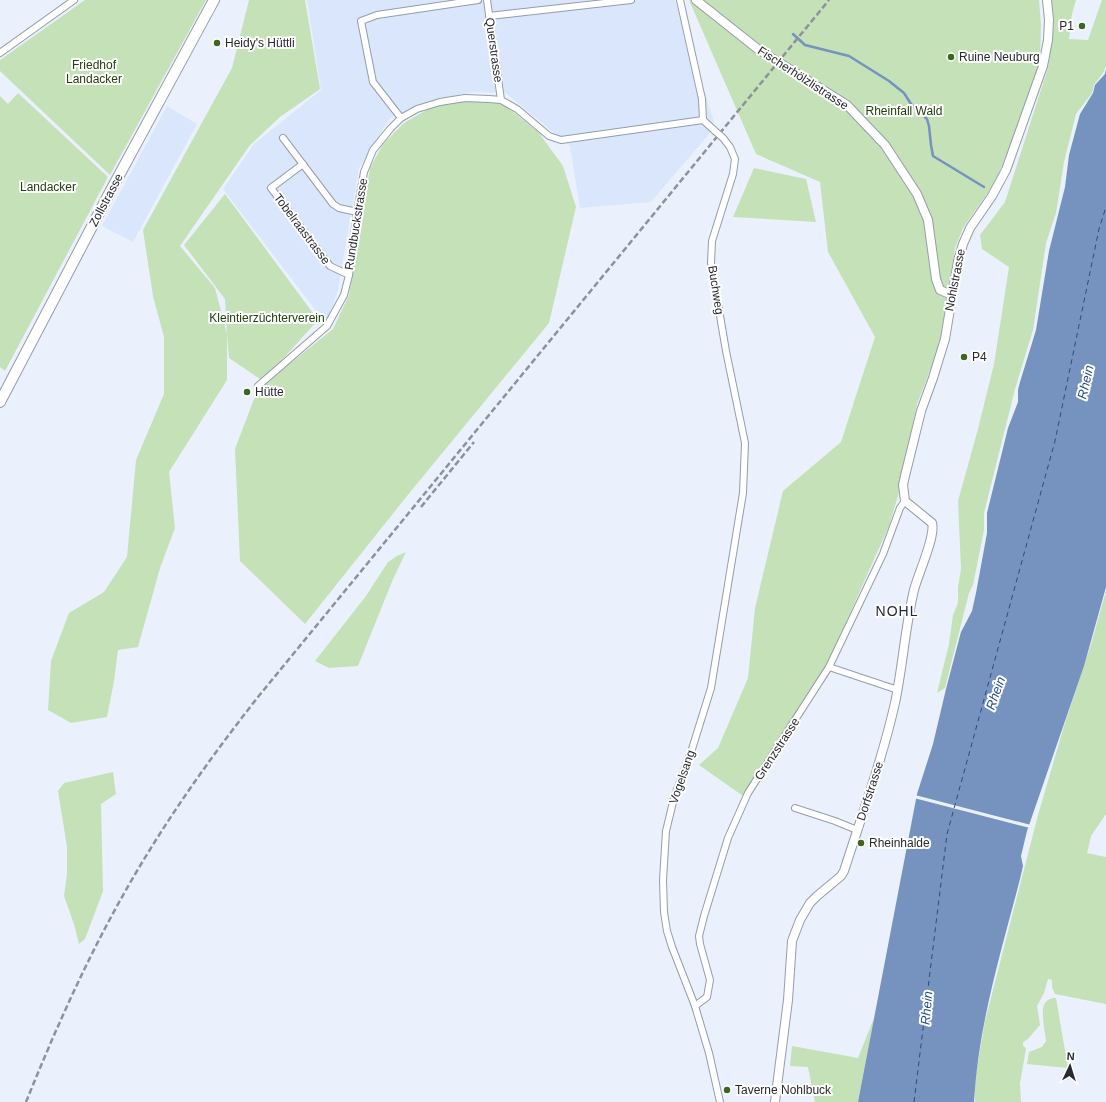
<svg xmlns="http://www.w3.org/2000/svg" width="1106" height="1102" font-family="Helvetica,sans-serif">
<rect width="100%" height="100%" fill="#eaf1fc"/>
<g fill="#d9e6fb">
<path d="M307,0h368l39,121 -5,13 -58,68 -71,6 -10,-62 -64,-53 -33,-1 -47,10 -36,16 -31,50 -21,122 -12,34 -103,-135 31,-45 67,-54z"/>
<path d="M167,106l30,18 -64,118 -31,-16z"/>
</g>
<g fill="#c5e1b7">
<path d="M85,0h121l-96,175 -110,-104v-11z"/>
<path d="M249,0h56l15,89 -40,28 -30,28 -70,101 35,42 12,46 -2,-35 -41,-54 41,-51 93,126 -55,61 -34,-23 -2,-24v46l-58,92 6,56 -15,40 -22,79 -20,3 -4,31 -7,36 -36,6 -23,-13 3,-49 18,-48 35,-21 23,-35 9,-97 28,-66v-57l-11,-41 -10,-66 89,-162z"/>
<path d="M689,0h350l2,25 -1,37 -18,53 -26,66 -33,47 -8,20 -14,94 -24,62 -18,88 -10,34 -56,125 -23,43 -67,102 -44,-31 19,-17 30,-70 7,-70 28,-117 58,-49 34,-105 -47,-85 -8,-70 -64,-28z"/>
<path d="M1050,0h26l-4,14 -3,25 19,1 14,-40h4v66l-3,7 -9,12 -2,8 -16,21 -12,48 -8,51 -10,30 -13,87 -18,59 -31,124v17l-11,55 -4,8 -24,95 -8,5 12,-49 4,-29 5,-12v-16l3,-18 -3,-68 20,-72 16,-65 15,-97 -27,-18 -2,-14 25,-33 43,-134c4,-23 4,-45 2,-68z"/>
<path d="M18,93l90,84 -103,194 -5,-4v-271l8,8z"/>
<path d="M463,99l39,4 37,30 24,33 13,41 -27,116 -142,173 -102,128 -65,-63 -5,-112 19,-50 19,-23 29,-22 31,-25 16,-34 21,-127 13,-24 21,-21 26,-15z"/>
<path d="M754,168l52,11 10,43 -83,-5z"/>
<path d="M406,552l-13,27 -35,87 -29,2 -14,-7 51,-65 22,-34 9,-6z"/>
<path d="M1106,591v223l-15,22 -8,35 4,-18 19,4v147l-51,-10 -3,-7v-7l-4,-1 -4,14 -7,13 3,19 -12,14 -5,3v3l3,4 -6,34 1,19h-46v-23l10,-58 53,-206 26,-89 28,-85z"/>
<path d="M113,772l3,22 -15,10 2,87 -18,48 -6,5 -5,-20 -10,-28 3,-22v-27l-9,-56 6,-8z"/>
<path d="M1056,998l12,70 -41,-4 2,-12 13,-5 4,-6c-1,-9 -6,-32 -1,-38 3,-4 6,-5 11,-5z"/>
<path d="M874,1018l-16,84h-43l-7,-35 -18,-1 2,-20 66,12z"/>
</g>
<path fill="#7692bf" d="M1106,69v518l-22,79 -57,165 -6,25 2,10 -3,13c-19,73 -42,147 -46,223h-116l59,-308 16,-50 13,-55 15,-57 11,-21 4,-18 11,-60v-20l21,-85 10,-26v-12l2,-8 16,-52 13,-79 16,-64 4,-32 11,-41 13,-21 2,-8 10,-11z"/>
<path fill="#eaf1fc" d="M915,795l116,30 -1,3 -116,-30z"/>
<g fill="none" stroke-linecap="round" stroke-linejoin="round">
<path stroke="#7692bf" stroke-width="2.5" d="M793,34l12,11 44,11 40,25 15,12 7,11 16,15 2,7 2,19 2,11 51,31"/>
<path stroke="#284c85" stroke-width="1" stroke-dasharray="5 4" stroke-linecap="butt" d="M914,1102l33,-268 108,-393 44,-212 7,-22"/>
<g stroke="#959daa" stroke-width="8">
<g id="minor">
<path d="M487,0l14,100"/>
<path d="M680,0l22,99 1,21 12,11"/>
<path d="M489,16l142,-16"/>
<path d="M0,53l74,-53"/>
<path d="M401,118l-28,-36 -12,-61 16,-6 101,-15"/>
<path d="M283,138l50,66 6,4 18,4"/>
<path d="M303,164l-32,24 59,78 19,9"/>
<path d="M258,386l69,-60 17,-31 5,-20 8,-63 7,-40 9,-22 18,-22 10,-10 16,-9 23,-7 25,-4 24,1 12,1 16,9 32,27 12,4 142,-20"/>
<path d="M829,667l69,23"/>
<path d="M795,808l40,13 22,9"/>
<path d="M695,1006l12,-9 3,-17 -10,-36 -1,-8 5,-20 24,-78 20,-45 81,-126 54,-113 17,-46 5,-7"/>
<path d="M720,1102l-11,-49 -14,-47 -23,-59 -5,-16 -3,-19 -1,-32 3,-49 8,-33 18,-49 19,-61 32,-195 2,-50 -19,-92 -15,-88 1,-22 21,-67 2,-15 -5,-12 -7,-9"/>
</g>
</g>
<g stroke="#959daa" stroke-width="10">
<g id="tertiary">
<path d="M696,0l63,50 88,55 38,40 32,49 11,26 8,59 4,11 12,5"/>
<path d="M775,1102l13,-102 4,-59 8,-21 10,-17 7,-7 24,-20 3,-5c18,-56 38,-111 51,-168 8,-38 10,-76 19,-113 4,-16 22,-54 18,-67l-27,-22 -2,-16 2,-9 16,-65 12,-33 12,-39 13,-78 5,-17 7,-16 22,-32 14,-26 37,-104 5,-26 1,-20 -2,-20"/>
</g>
</g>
<g stroke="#959daa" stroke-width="12">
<path id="primary" d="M0,402l110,-210 104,-192"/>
</g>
<use href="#minor" stroke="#fff" stroke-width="6"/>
<use href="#tertiary" stroke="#fff" stroke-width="8"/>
<use href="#primary" stroke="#fff" stroke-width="10"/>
<g stroke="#8d929a" stroke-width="2.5" stroke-dasharray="6 3" stroke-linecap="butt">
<path d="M421,507l53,-65"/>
<path d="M26,1102c32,-79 67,-157 111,-231 36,-61 77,-118 121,-174l571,-697"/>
</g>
<g stroke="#959daa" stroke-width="8" stroke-linecap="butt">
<path id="minor-bridge" d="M715,131l8,7"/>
</g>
<use href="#minor-bridge" stroke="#fff" stroke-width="6"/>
</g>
<g fill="#3d6622" stroke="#fefefe" stroke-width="1.5">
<circle cx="1082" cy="26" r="4"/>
<circle cx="217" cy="43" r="4"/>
<circle cx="951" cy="57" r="4"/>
<circle cx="964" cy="357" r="4"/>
<circle cx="247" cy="392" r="4"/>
<circle cx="861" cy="843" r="4"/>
<circle cx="727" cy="1090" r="4"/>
</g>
<g text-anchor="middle" stroke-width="4" stroke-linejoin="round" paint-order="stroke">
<g font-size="12" fill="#272a2f" stroke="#fefefe" text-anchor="start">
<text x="1074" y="30" text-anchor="end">P1</text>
<text x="225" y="47">Heidy's Hüttli</text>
<text x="959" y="61">Ruine Neuburg</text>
<text x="972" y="361">P4</text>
<text x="255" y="396">Hütte</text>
<text x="869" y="847">Rheinhalde</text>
<text x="735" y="1094">Taverne Nohlbuck</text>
</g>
<g font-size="12" fill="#272a2f" stroke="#fefefe">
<text transform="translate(494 50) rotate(82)" y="4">Querstrasse</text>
<text transform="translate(803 78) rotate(33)" y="4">Fischerhölzlistrasse</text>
<text transform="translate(106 200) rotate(-62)" y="4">Zollstrasse</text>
<text transform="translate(356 224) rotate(-81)" y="4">Rundbuckstrasse</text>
<text transform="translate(302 229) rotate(53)" y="4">Tobelraastrasse</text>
<text transform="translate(955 280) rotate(-79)" y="4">Nohlstrasse</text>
<text transform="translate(716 290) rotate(81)" y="4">Buchweg</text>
<text transform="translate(777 749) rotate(-57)" y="4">Grenzstrasse</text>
<text transform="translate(682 777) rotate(-71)" y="4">Vogelsang</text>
<text transform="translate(870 791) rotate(-72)" y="4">Dorfstrasse</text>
</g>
<g font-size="12" fill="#223f0d" stroke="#fefefe">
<text x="94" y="69">Friedhof<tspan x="94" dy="14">Landacker</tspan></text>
<text x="904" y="115">Rheinfall Wald</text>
<text x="48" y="191">Landacker</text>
<text x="267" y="322">Kleintierzüchterverein</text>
</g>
<g font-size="13" font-style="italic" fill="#284c85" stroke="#fefefe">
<text transform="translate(1085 382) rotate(-77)" y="5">Rhein</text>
<text transform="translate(995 693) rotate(-70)" y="5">Rhein</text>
<text transform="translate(926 1008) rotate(-85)" y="5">Rhein</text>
</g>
<g font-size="14" letter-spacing="1" fill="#232934" stroke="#fefefe">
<text x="897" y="616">NOHL</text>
</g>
</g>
<g transform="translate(1070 1066) rotate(4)" stroke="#fefefe" stroke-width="3" paint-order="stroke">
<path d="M0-3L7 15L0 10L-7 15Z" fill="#272a2f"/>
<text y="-6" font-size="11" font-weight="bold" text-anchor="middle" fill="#272a2f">N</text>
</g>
</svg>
